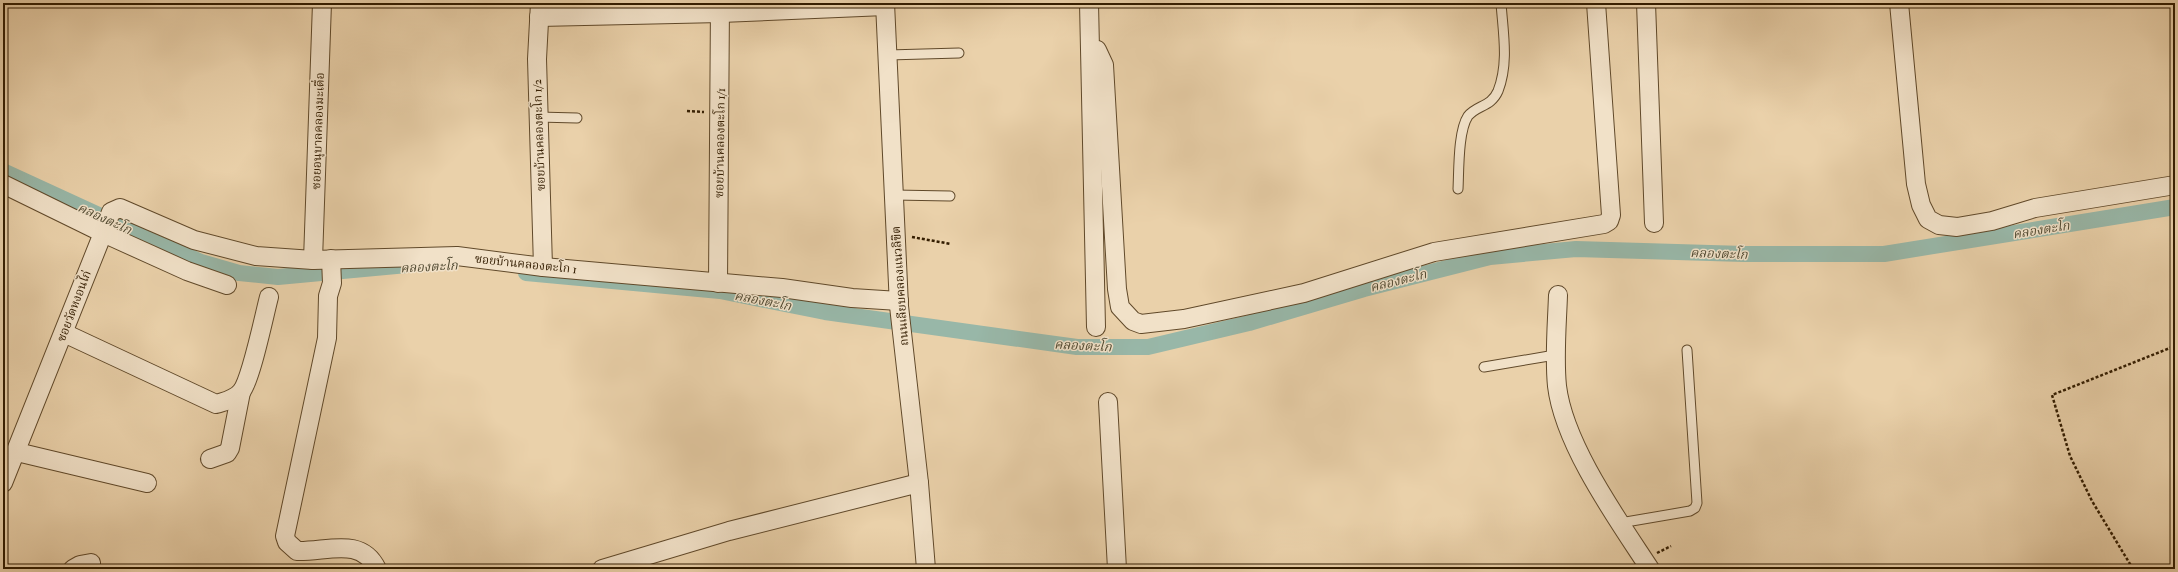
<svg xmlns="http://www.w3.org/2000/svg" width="2178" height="572" font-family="'IM FELL Double Pica','Noto Serif Thai',serif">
<rect width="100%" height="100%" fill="#ead1aa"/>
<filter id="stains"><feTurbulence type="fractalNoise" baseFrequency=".005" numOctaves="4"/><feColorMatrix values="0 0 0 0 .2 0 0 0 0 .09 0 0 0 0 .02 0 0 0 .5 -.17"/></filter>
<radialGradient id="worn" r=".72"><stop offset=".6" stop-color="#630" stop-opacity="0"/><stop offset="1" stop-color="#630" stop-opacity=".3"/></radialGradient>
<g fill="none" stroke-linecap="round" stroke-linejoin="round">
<g stroke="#98b7a8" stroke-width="16">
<path d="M3,171l198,91 38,11 39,4 129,-12"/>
<path d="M526,273l194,18 105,21 252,35h71l101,-24 115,-34 126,-32 86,-8 168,5h140l291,-47"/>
</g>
<g stroke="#60492a" stroke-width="11">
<g id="service">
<path d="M888,55l71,-2"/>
<path d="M538,117l39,1"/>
<path d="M1458,189c1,-19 0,-58 10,-73 9,-11 23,-9 30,-25 11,-28 5,-59 3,-88"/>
<path d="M894,195l56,1"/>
<path d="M1484,367l71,-12"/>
<path d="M1620,523l70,-12 5,-3 2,-5 -10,-153"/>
</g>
</g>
<g stroke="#60492a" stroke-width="20">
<g id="minor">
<path d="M540,3l-3,56 6,208"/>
<path d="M885,3l14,303 20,177 7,86"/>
<path d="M1089,3l7,324"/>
<path d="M1646,3l8,220"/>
<path d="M1899,3l17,181 5,21 7,14 11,6 18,2 35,-6 43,-13 140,-23"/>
<path d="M539,17l182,-4 164,-7"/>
<path d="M1091,50h6l7,15 13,224 3,18 13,14 8,3 43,-5 120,-26 130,-41 170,-28 5,-3 2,-6 -15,-212"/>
<path d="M3,184l100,49 -100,250"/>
<path d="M331,259l1,24 -4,13 -1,42 -42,198 2,6 10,9c30,1 64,-15 80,18"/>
<path d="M313,260l9,-257"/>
<path d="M718,283l2,-280"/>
<path d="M227,285l-40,-14 -84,-38 8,-21 9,-4 74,32 62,16 57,4 144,-4 86,11 239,21 70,10 47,3"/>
<path d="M1558,295c-1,30 -4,61 -1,91 7,59 61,134 93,183"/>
<path d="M64,333l152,71c9,-3 18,-4 25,-12 10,-12 23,-76 28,-95"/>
<path d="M1108,402l9,167"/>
<path d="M17,452l130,31"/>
<path d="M210,459l17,-6 3,-5 11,-56"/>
<path d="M73,569l7,-4 11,-2"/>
<path d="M602,569l127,-38 190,-48"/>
</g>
</g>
<g stroke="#321c00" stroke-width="2.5" stroke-dasharray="3 2" stroke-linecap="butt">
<path d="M687,111l17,1"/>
<path d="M912,237l39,7"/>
<path d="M1657,553l14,-7"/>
<path d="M2133,569l-41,-68 -22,-45 -18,-61 123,-49"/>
</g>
<use href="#service" stroke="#f1e1c8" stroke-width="9"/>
<use href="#minor" stroke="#f1e1c8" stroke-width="18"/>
</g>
<g text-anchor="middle" stroke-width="3" stroke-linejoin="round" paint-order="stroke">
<g font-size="12" fill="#321c00" stroke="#f1e1c8">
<text transform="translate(318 131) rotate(-88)" y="4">ซอยอนุบาลคลองมะเดื่อ</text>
<text transform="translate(539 135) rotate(-92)" y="4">ซอยบ้านคลองตะโก 1/2</text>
<text transform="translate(720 143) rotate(-89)" y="4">ซอยบ้านคลองตะโก 1/1</text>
<text transform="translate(526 264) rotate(6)" y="4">ซอยบ้านคลองตะโก 1</text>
<text transform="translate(900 286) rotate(-94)" y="4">ถนนเลียบคลองแนวลิขิต</text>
<text transform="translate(74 306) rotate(-69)" y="4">ซอยวัดหงอนไก่</text>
</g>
<g font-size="13" font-style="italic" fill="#514a32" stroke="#f1e1c8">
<text transform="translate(105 218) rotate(25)" y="5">คลองตะโก</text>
<text transform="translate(2041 229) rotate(-9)" y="5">คลองตะโก</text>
<text transform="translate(1719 253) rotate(2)" y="5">คลองตะโก</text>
<text transform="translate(429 266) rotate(-3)" y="5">คลองตะโก</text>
<text transform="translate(1398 280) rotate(-14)" y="5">คลองตะโก</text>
<text transform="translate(763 300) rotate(11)" y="5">คลองตะโก</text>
<text transform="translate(1083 345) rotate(3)" y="5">คลองตะโก</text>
</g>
</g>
<rect width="2178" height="572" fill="none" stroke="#ead1aa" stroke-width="16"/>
<rect x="4" y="4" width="2170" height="564" fill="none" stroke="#321c00" stroke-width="2"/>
<rect x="8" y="8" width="2162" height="556" fill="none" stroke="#321c00"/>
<rect width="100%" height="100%" filter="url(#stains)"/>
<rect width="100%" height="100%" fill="url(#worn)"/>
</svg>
